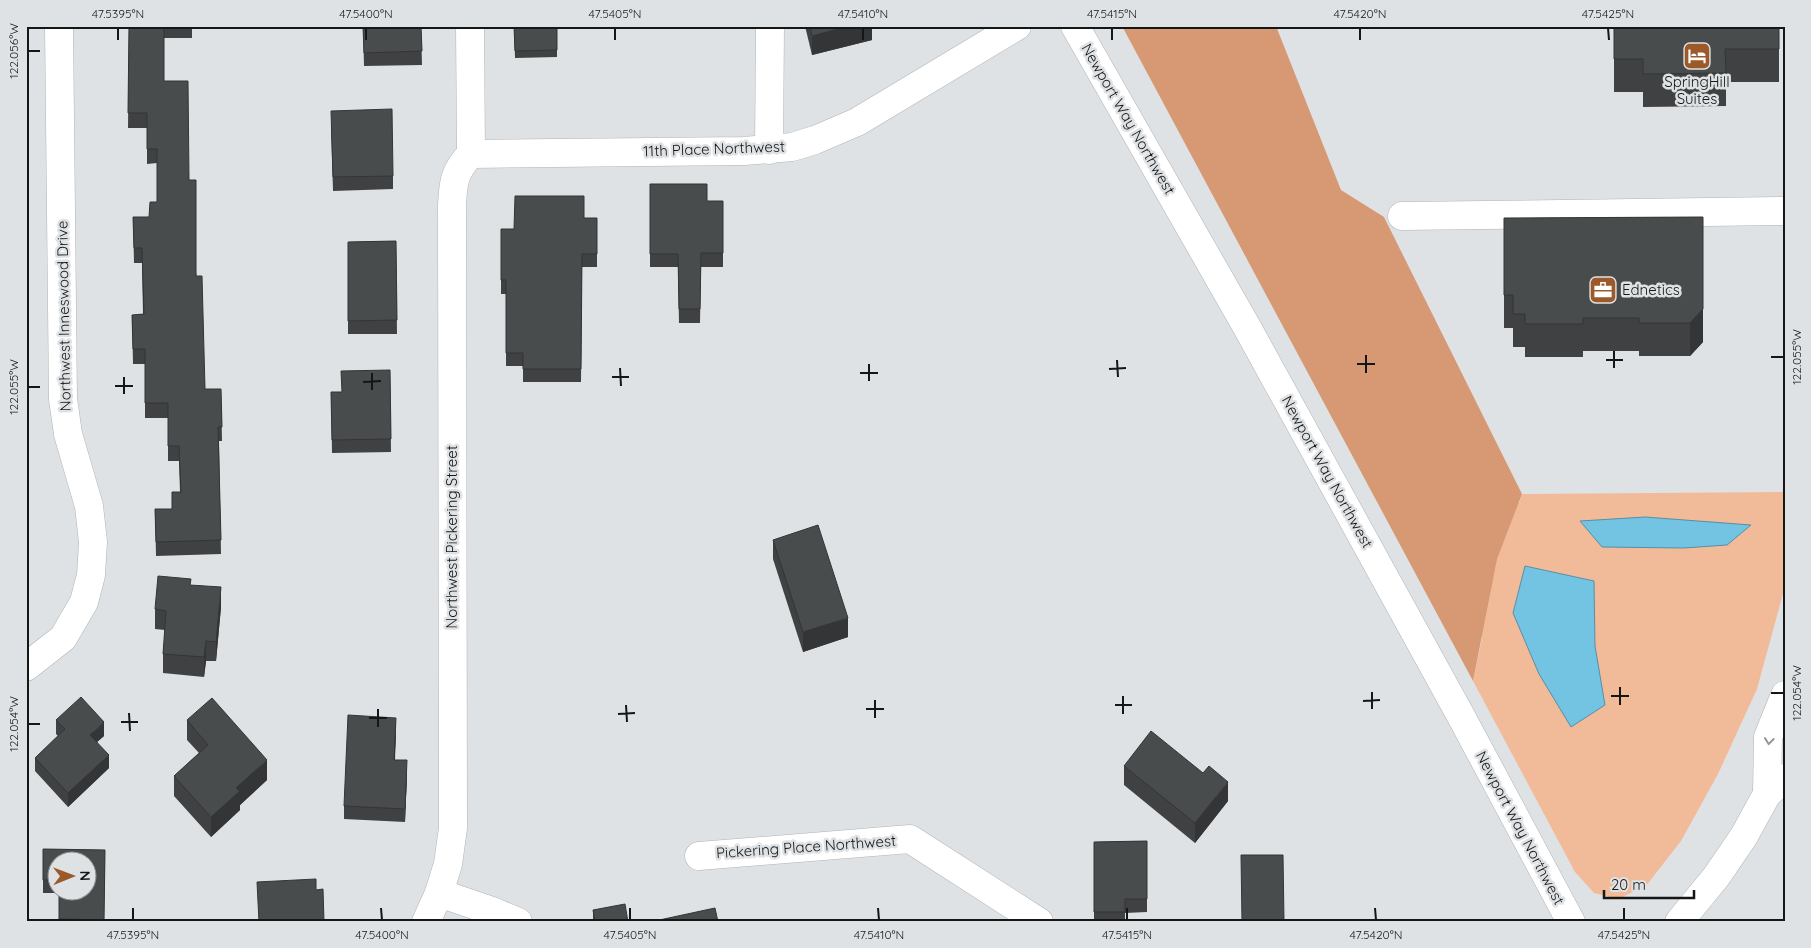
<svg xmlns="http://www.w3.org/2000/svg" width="1811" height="948" font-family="Quicksand,sans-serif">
<rect width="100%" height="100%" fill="#dfe2e4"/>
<path fill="#f1bb9a" d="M1241,26l278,477 3,-9 263,-2 -1,98 -27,99 -39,85 -37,67 -35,45 -28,13 -24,-6 -19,-21 -102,-191 9,-43z"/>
<path fill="#d69973" d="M1122,26h154l65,164 43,27 138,277 -25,65 -24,122z"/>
<g fill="#73c3e2" stroke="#578fa5">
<path d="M1645,517l106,8 -24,20 -43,3 -82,-1 -22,-26z"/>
<path d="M1525,566l69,15 1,65 10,59 -34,22 -32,-53 -26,-61z"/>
</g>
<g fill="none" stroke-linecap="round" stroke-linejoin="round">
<g stroke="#b0b4b5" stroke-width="29">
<g id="minor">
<path d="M470,26l1,128"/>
<path d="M1075,26l173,303 214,389 109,204"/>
<path d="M769,150l1,-124"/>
<path d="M471,154l273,-3 48,-4 23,-7 42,-18 160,-96"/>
<path d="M1402,216l383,-5"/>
<path d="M26,667l37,-29 21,-36 7,-27 2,-33 -4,-36 -21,-72 -5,-35 -4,-373"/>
<path d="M1767,794l1,-57 17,-42"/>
<path d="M699,856l211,-17 129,83"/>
<path d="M439,893l53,18 26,11"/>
<path d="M426,922l13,-29 9,-29 5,-36 -1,-622c1,-23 2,-35 19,-52"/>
<path d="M1679,922l37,-45 28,-41 23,-42 18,-16"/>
</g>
</g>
<use href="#minor" stroke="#fff" stroke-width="28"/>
</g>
<g fill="#3f4142" fill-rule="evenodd">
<path d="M129,26h63v12h-28v43l25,99 16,209h16l1,52h-3l2,113 -65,2 -1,-47h17v-17h8l-1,-31h-11v-43h-23v-54h-12l-1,-49 11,-1 -1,-51h-8l-1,-46h16l8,-15v-39l-10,1v-36h-19z"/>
<path d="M363,26h58l1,39 -58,1z"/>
<path d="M514,26h43v31l-42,1z"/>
<path d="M805,26h67v14l-60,15z"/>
<path d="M1614,26h165v56h-53v24l-83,1v-15h-29z"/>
<path d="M331,124l62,52v13l-60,2z"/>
<path d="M650,184l57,17h16v66h-22l-1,56h-21l-1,-56h-28z"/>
<path d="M1703,217v125l-13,14h-51v-5h-56v6h-58v-10h-12v-19h-9v-110z"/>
<path d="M584,218h13v49h-15l-1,115h-58v-16h-17v-72h-5v-65h13z"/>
<path d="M396,241l1,93h-49v-92z"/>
<path d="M390,370l1,82 -59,1 -1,-61h11z"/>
<path d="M773,540l75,97 -45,15 -30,-93z"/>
<path d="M191,585l30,22 -5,54h-10l-2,16 -41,-4v-19l2,-24 -10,-1v-20z"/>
<path d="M56,720l48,16 -7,6 12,26 -41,39 -33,-36v-13l23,-22 -2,-2z"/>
<path d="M187,720l80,60 -27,25v5l-29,27 -37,-41v-20l25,-23 -12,-13z"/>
<path d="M396,731l-1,29 12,14 -2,48 -61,-3v-13z"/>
<path d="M1124,766l104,35 -33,42 -71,-58z"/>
<path d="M1147,841v71l-22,1v9h-31v-80z"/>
<path d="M43,849l62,1 -1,72h-45v-29h-16zM58,860h30v30h-30z"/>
<path d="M593,910l35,12h-35z"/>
</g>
<g fill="#333536">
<path d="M849,26h23v14l-60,15v-19z"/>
<path d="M1703,309v33l-13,14v-33z"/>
<path d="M221,587v20l-5,54v-19z"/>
<path d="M848,618v19l-45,15v-20z"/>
<path d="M206,641v20l-2,16v-20z"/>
<path d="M396,718v13l-2,42v-13z"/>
<path d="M104,722v14l-14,12v-13z"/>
<path d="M109,755v13l-41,39v-14z"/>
<path d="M267,760v20l-27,25v5l-29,27v-20l25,-29z"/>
<path d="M407,760v14l-2,48v-13z"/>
<path d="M1228,782v19l-33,42v-20z"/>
</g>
<g fill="#494c4d" stroke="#333536">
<path d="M129,26h35v55h24l1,99h7v96h6l3,113h16l1,38h-4l3,113 -65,2 -1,-33h17v-17h9l-2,-46h-11v-43h-23v-54h-12l-1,-34 12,-1 -2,-66h-8l-1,-31h16l1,-15h7v-53h-10v-36h-19z"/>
<path d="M363,26h58l1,25 -58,2z"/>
<path d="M514,26h43v24l-42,1z"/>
<path d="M810,26h39l-37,10z"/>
<path d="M1614,26h165v23h-54l1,24 -83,1v-15h-29z"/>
<path d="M392,109l1,67 -60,1 -2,-66z"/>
<path d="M650,184h57v17h16v52h-22l-1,56h-21l-1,-55h-28z"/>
<path d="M515,196h69v22h13v36h-15l-1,115h-58v-16h-17v-73h-5v-51h13z"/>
<path d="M1703,217v92l-13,14h-51v-5h-56v6h-58v-10h-12v-19h-9v-77z"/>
<path d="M396,241l1,79 -49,1v-79z"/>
<path d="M390,370l1,69 -59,1 -1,-48h11l-1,-21z"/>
<path d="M818,525l30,93 -45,14 -30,-92z"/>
<path d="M158,576l33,3 -1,6 31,2 -5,55 -10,-1 -2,16 -41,-3 3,-43 -11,-2z"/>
<path d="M81,697l23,25 -14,13 19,20 -41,38 -33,-35 30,-29 -9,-9z"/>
<path d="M212,698l55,62 -31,28 4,3 -29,26 -37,-41 34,-31 -21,-25z"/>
<path d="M348,715l48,3 -2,42h13l-2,49 -61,-3z"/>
<path d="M1151,731l52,42 6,-7 19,16 -33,41 -71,-57z"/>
<path d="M1147,841v58h-22v13h-31v-70z"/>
<path d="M43,849l62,1 -1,70 -45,-1v-29h29v-30h-30v20h-15z"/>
<path d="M1241,855h42l1,67h-42z"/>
<path d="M316,879v11l7,-1 1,33h-65l-2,-40z"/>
<path d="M625,904l3,18h-33l-2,-12z"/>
<path d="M715,908l3,14h-68z"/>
</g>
<defs><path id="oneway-chevron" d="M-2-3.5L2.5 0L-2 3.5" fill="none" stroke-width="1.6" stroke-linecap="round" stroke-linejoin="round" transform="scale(1.25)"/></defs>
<use stroke="#969696" href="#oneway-chevron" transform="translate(1769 741) rotate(97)"/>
<path fill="none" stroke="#151616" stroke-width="2" d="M118,28v12M366,28v12M615,28v12M863,28v12M1112,28v12M1360,28v12M1608,28l1,12M28,51h12M1614,351v17M1366,355v18M1771,357h13M1117,360l1,17M1606,360h17M869,364v17M1357,364h18M620,368l1,18M1109,369l17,-1M372,373v17M860,373h18M124,377v17M612,377h17M363,382l18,-1M115,386h18M28,387h12M1620,687v18M1372,692v17M1771,693h13M1123,696v18M1611,696h18M875,700v18M1363,701l17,-1M626,705l1,17M1115,705h17M378,709v18M866,709h18M129,713l1,18M618,714l17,-1M369,718h18M121,722h17M28,724h12M133,908v12M381,908l1,12M630,908v12M878,908l1,12M1127,908v12M1375,908l1,12M1624,908v12"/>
<defs>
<g id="hotel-square" transform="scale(1.4375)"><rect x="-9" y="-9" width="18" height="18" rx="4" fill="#9c592a" stroke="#dfe2e4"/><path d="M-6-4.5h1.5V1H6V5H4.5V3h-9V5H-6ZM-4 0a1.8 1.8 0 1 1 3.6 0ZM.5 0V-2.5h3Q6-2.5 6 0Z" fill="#fff"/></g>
<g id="office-square" transform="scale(1.4375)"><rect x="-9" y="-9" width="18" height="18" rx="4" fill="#9c592a" stroke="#dfe2e4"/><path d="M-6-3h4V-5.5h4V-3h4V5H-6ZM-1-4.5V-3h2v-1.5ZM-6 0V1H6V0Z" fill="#fff"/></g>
</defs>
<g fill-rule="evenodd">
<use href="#hotel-square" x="1697" y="56"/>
<use href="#office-square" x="1603" y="290"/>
</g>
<g text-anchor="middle" stroke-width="5" stroke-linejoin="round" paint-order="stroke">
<g font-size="15" fill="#151616" stroke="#dfe2e4">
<text x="1697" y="87">SpringHill<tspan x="1697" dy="17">Suites</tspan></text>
<text x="1622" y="295" text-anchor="start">Ednetics</text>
</g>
<g font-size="15" fill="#151616" stroke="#dfe2e4">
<text transform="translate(1128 119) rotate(60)" y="5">Newport Way Northwest</text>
<text transform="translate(714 149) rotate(-2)" y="5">11th Place Northwest</text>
<text transform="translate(64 316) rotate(-91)" y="5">Northwest Inneswood Drive</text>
<text transform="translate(1327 472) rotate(61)" y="5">Newport Way Northwest</text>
<text transform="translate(452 537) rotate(-90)" y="5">Northwest Pickering Street</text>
<text transform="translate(1520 828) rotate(62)" y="5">Newport Way Northwest</text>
<text transform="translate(806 847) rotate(-4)" y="5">Pickering Place Northwest</text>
</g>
</g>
<rect width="1811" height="948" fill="none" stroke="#dfe2e4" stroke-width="55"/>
<g transform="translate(72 876) rotate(89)"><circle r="24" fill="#dfe2e4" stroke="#8e9092"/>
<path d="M0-4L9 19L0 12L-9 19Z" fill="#9c592a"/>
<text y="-8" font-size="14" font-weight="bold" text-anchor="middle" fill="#151616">N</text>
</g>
<path d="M1604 890v8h90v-8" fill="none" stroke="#151616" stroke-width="2.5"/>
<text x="1611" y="890" font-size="15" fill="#151616" stroke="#dfe2e4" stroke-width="4" paint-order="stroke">20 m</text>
<rect x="28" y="28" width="1756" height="892" fill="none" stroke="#151616" stroke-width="2"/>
<g font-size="12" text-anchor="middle" fill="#151616">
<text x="118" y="18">47.5395°N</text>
<text x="366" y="18">47.5400°N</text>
<text x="615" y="18">47.5405°N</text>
<text x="863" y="18">47.5410°N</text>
<text x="1112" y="18">47.5415°N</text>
<text x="1360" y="18">47.5420°N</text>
<text x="1608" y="18">47.5425°N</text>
<text transform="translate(14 51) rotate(-90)" y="4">122.056°W</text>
<text transform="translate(1797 357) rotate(-90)" y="4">122.055°W</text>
<text transform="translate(14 387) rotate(-90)" y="4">122.055°W</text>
<text transform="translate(1797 693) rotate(-90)" y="4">122.054°W</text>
<text transform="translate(14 724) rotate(-90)" y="4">122.054°W</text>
<text x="133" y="939">47.5395°N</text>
<text x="382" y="939">47.5400°N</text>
<text x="630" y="939">47.5405°N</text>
<text x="879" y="939">47.5410°N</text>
<text x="1127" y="939">47.5415°N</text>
<text x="1376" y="939">47.5420°N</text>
<text x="1624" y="939">47.5425°N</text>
</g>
</svg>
